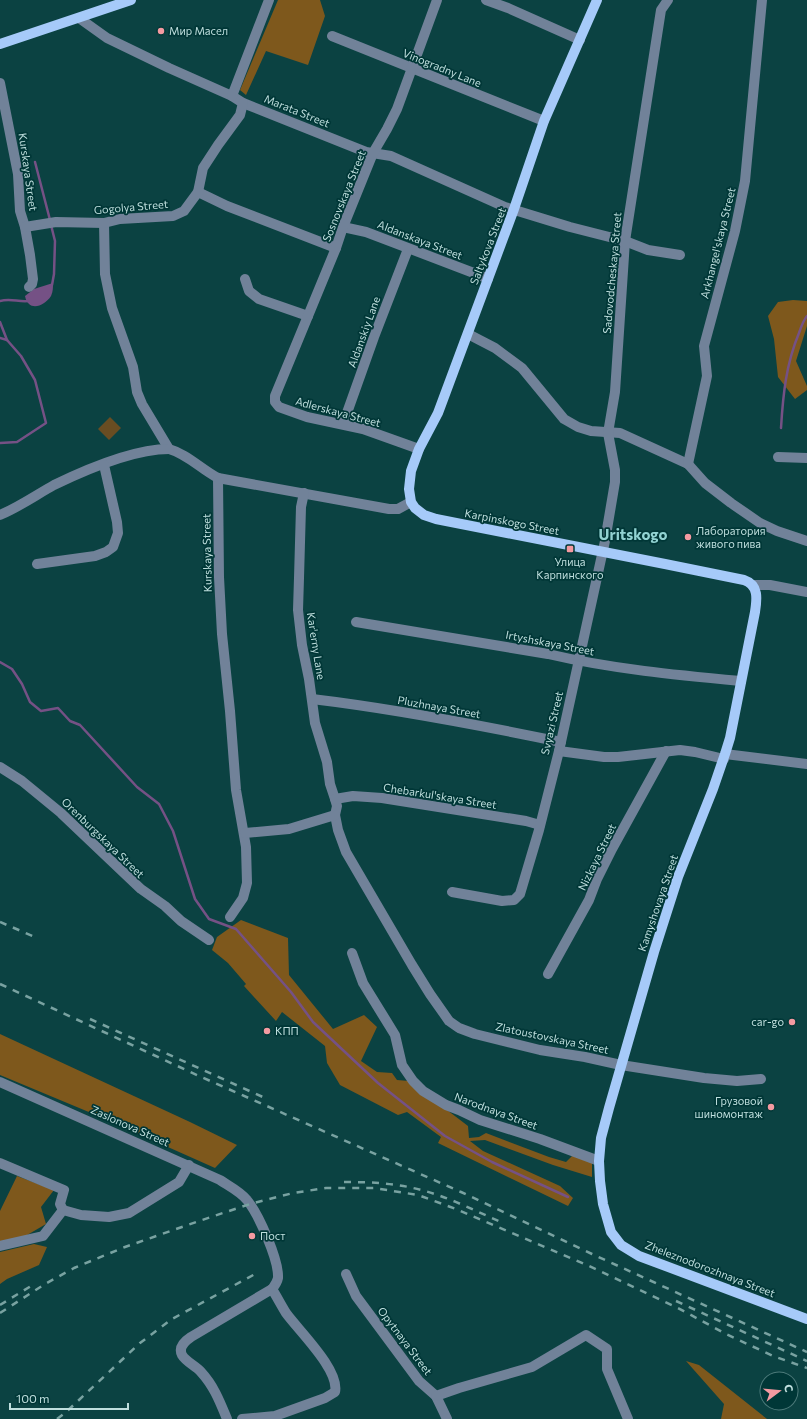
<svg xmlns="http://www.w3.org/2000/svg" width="807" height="1419" font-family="Commissioner,sans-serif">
<rect width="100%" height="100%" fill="#0b4242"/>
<path fill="#694d22" d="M110,417l11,11 -12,12 -11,-11z"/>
<g fill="#7e581c">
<path d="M278,0h42l5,16 -17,49 -42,-14 -20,44 -6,-5z"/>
<path d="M793,300l14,1v25l-11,35 11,25v4l-12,9 -17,-22 -4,-38 -6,-23 10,-14z"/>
<path d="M241,920l47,18 1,37 44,54 31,-14 13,12 -16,34 16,11 15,1 5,7 12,1 59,45 1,12 10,-1 7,-4 63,24 17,5 7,-7 19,8v14l-39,-12 -68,-25 -15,1 13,10 77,35 13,12 -5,8 -130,-63 3,-6 -34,-25 -9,3 -58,-30 -13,-22 -2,-17 -43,-34 -6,9 -32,-35 2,-2 -18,-21 -16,-13 5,-13z"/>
<path d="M0,1034l190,88 47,23 -22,23 -119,-53 -96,-40z"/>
<path d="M17,1176l37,14 -13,17 5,17 -24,14 -22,5v-32z"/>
<path d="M34,1244l13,3 -8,18 -32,14 -7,5v-32z"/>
<path d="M686,1361l13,4 68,54h-46l3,-15z"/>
</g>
<path fill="#755185" d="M53,283c0,4 0,9 -2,13 -7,11 -23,16 -26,0l9,-7z"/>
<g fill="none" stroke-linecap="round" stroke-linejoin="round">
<g stroke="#755185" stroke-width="2.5">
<path d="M35,162l15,58"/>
<path d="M51,225l4,16 -1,33 -2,11"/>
<path d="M0,301c10,-3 18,1 28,0"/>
<path d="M0,322l7,18"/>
<path d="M0,338l7,2 14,16 14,24 11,43 -29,19 -17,1"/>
<path d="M781,428c2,-33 5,-64 18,-95 2,-6 4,-12 8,-17"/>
<path d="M0,662l12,7 10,15 8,18 11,9 17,-3 12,13 10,4 57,62 22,17 14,27 22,68 14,20 27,10 55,63 22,30 65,61 67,53 47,26 76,35"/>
</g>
<g stroke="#718299" stroke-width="10">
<path d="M486,0l22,8 72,32"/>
<path d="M79,18l28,20 62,30 63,28 11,7 123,49 25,4 114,51 65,20 55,14 23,9 32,5"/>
<path d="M332,36l212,85"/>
<path d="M0,83l18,91 2,37 5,16 5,28 3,24 -1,5 -3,3"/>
<path d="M232,96l37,-96"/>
<path d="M198,192l29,14 109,42"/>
<path d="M104,223l1,51 7,34 21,59 4,25 5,12 27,45c18,5 32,20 49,29l1,99 3,57 8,77 6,79 10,57 1,36 -4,15 -13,19"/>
<path d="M25,227l31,-5 48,1 16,-4 53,-3 11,-5 14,-19 5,-24 15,-23 22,-30 3,-12"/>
<path d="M343,227l23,5 113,43 9,4"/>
<path d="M245,279l4,12 10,8 49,17"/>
<path d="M468,334l27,14 27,20 42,51 14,8 13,4 29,2 68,31 17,19 26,20 29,20 17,8 30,10"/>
<path d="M343,424l31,-87 34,-88"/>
<path d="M419,449l-56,-20 -56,-12 -28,-10 -4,-5v-6l61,-148 7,-21 30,-74 14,-24 10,-20 40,-109"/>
<path d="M778,457l29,1"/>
<path d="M688,464l19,-88 -3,-30 31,-115 10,-50 17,-181"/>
<path d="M218,478l171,31h9l13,-7"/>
<path d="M304,493l-3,14 -2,71 -1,32 4,35 7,34 6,44 12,39 3,22 5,15 2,7 -2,9 3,15 8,22 66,113 18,29 19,27 10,7 16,6 65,16 45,7 36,8 83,13 33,3 24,-2"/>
<path d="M0,515c19,-8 36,-20 54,-30 31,-15 80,-36 115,-36"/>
<path d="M37,564l58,-8 11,-4 7,-5 5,-14 -1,-11 -13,-57"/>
<path d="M753,585h17l37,7"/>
<path d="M356,622l192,32c64,15 128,21 193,27"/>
<path d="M312,699c84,10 167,26 249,43"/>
<path d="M559,751l45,6h14l62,-7 15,2 29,7"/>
<path d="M725,754l82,10"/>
<path d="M0,767l22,14 39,32 80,76 24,17 16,15 28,19"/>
<path d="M335,799l18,-3 29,2 144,23 14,4"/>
<path d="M245,833l44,-4 46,-14"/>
<path d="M452,892l50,9 12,-1 6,-6 19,-64 20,-79 46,-210 10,-59v-12l-7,-37 7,-41 10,-151 36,-231 7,-10"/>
<path d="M352,953l11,30 32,52 7,30 11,16 10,10 23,14 13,5 21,10 60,19 59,22"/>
<path d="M548,974l41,-74 8,-21 15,-30 54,-98"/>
<path d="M0,1082l220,98c9,6 21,12 27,20 12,15 32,60 31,78 -1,5 -3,7 -6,11l-81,48c-6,4 -13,10 -9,18 4,7 14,11 19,17 13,14 19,30 26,47"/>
<path d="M0,1163l64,27 -4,14 3,6"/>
<path d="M0,1246l43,-10 20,-26 18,5 28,2 20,-4 50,-31 10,-17"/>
<path d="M346,1274l10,22 63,85 17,15 11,23"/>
<path d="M436,1396l23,-8 73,-21 54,-32 21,14v20l21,50"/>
<path d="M242,1419l33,-3 50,-18 10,-6c5,-22 -36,-61 -49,-79 -5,-8 -9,-16 -14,-24"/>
</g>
<g stroke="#a6caf9" stroke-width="10">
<path d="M597,0l-53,121 -30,88 -60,161 -16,43 -19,36 -8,22 -2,18 2,13 4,6 9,7 12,4 229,45 79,16c15,5 13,19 11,32l-25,126 -5,16 -12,35 -35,88 -24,75 -45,156 -8,30 -2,23 1,20 3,23 8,28 10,13 18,11 168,63"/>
<path d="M0,44l131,-44"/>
</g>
<g stroke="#79a2a1" stroke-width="2.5" stroke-dasharray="7 7" stroke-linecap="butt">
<path d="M0,922l35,15"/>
<path d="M0,984l199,92 262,116 131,62 215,98"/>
<path d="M90,1019l175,79"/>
<path d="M344,1182c26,0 52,1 77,8 28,7 54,21 80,32"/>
<path d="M676,1301l131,60"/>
<path d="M0,1305l31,-19"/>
<path d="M0,1313l45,-29 29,-16 51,-21 74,-26 51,-17 43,-11 33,-5h48l44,7 38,14 133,57 89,42 48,26 47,22 34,12"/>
<path d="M57,1419l8,-6 75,-70 32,-24 85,-46"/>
</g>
</g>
<g fill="#f49aa1" stroke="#003737" stroke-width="1.5">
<circle cx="161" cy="31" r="4"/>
<circle cx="688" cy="537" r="4"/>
<rect x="566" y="545" width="8" height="8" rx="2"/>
<circle cx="792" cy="1022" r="4"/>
<circle cx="267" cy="1031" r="4"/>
<circle cx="771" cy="1107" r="4"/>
<circle cx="252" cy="1236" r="4"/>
</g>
<g text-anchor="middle" stroke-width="3.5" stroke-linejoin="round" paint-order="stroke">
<g font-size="11" fill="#bfdfde" stroke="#003737" text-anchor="start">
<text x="169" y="35">Мир Масел</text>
<text x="696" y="535">Лаборатория<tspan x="696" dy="13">живого пива</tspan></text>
<text x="570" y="566" text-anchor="middle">Улица<tspan x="570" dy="13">Карпинского</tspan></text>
<text x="784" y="1026" text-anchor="end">car-go</text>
<text x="275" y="1035">КПП</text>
<text x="763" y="1105" text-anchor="end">Грузовой<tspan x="763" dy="13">шиномонтаж</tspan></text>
<text x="260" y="1240">Пост</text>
</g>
<g font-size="11" fill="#bfdfde" stroke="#003737">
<text transform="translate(442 68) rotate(22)" y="4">Vinogradny Lane</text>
<text transform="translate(297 111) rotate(22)" y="4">Marata Street</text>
<text transform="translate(28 172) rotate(82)" y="4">Kurskaya Street</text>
<text transform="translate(344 196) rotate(-68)" y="4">Sosnovskaya Street</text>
<text transform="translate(131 207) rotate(-5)" y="4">Gogolya Street</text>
<text transform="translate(420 240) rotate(21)" y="4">Aldanskaya Street</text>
<text transform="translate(718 243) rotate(-76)" y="4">Arkhangel'skaya Street</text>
<text transform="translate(488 246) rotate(-69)" y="4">Saltykova Street</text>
<text transform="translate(612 273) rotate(-85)" y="4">Sadovodcheskaya Street</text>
<text transform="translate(364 332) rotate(-70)" y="4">Aldanskiy Lane</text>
<text transform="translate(338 412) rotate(15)" y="4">Adlerskaya Street</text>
<text transform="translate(512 522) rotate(11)" y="4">Karpinskogo Street</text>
<text transform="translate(207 553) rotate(-91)" y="4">Kurskaya Street</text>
<text transform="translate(550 643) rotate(11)" y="4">Irtyshskaya Street</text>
<text transform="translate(316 646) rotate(81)" y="4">Kar'erny Lane</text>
<text transform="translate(439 707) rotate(10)" y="4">Pluzhnaya Street</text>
<text transform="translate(552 723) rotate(-77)" y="4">Svyazi Street</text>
<text transform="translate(440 796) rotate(9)" y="4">Chebarkul'skaya Street</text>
<text transform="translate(103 838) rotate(44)" y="4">Orenburgskaya Street</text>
<text transform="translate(597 857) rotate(-64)" y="4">Nizkaya Street</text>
<text transform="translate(658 903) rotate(-71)" y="4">Kamyshovaya Street</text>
<text transform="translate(552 1038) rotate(12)" y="4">Zlatoustovskaya Street</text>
<text transform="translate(496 1111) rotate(20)" y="4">Narodnaya Street</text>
<text transform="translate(130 1126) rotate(24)" y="4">Zaslonova Street</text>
<text transform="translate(710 1269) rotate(21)" y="4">Zheleznodorozhnaya Street</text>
<text transform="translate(405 1341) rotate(53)" y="4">Opytnaya Street</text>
</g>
<g font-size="15" font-weight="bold" fill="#91d3d2" stroke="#003737">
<text x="633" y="540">Uritskogo</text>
</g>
</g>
<g transform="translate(779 1391) rotate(74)"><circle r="19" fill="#003737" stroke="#4c7a7a"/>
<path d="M0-3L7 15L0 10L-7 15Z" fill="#f49aa1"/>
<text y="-6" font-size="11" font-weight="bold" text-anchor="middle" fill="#bfdfde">С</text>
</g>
<path d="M10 1403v6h118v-6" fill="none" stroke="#bfdfde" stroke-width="2"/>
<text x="16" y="1403" font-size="12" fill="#bfdfde" stroke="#003737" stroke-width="3" paint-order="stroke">100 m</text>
</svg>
